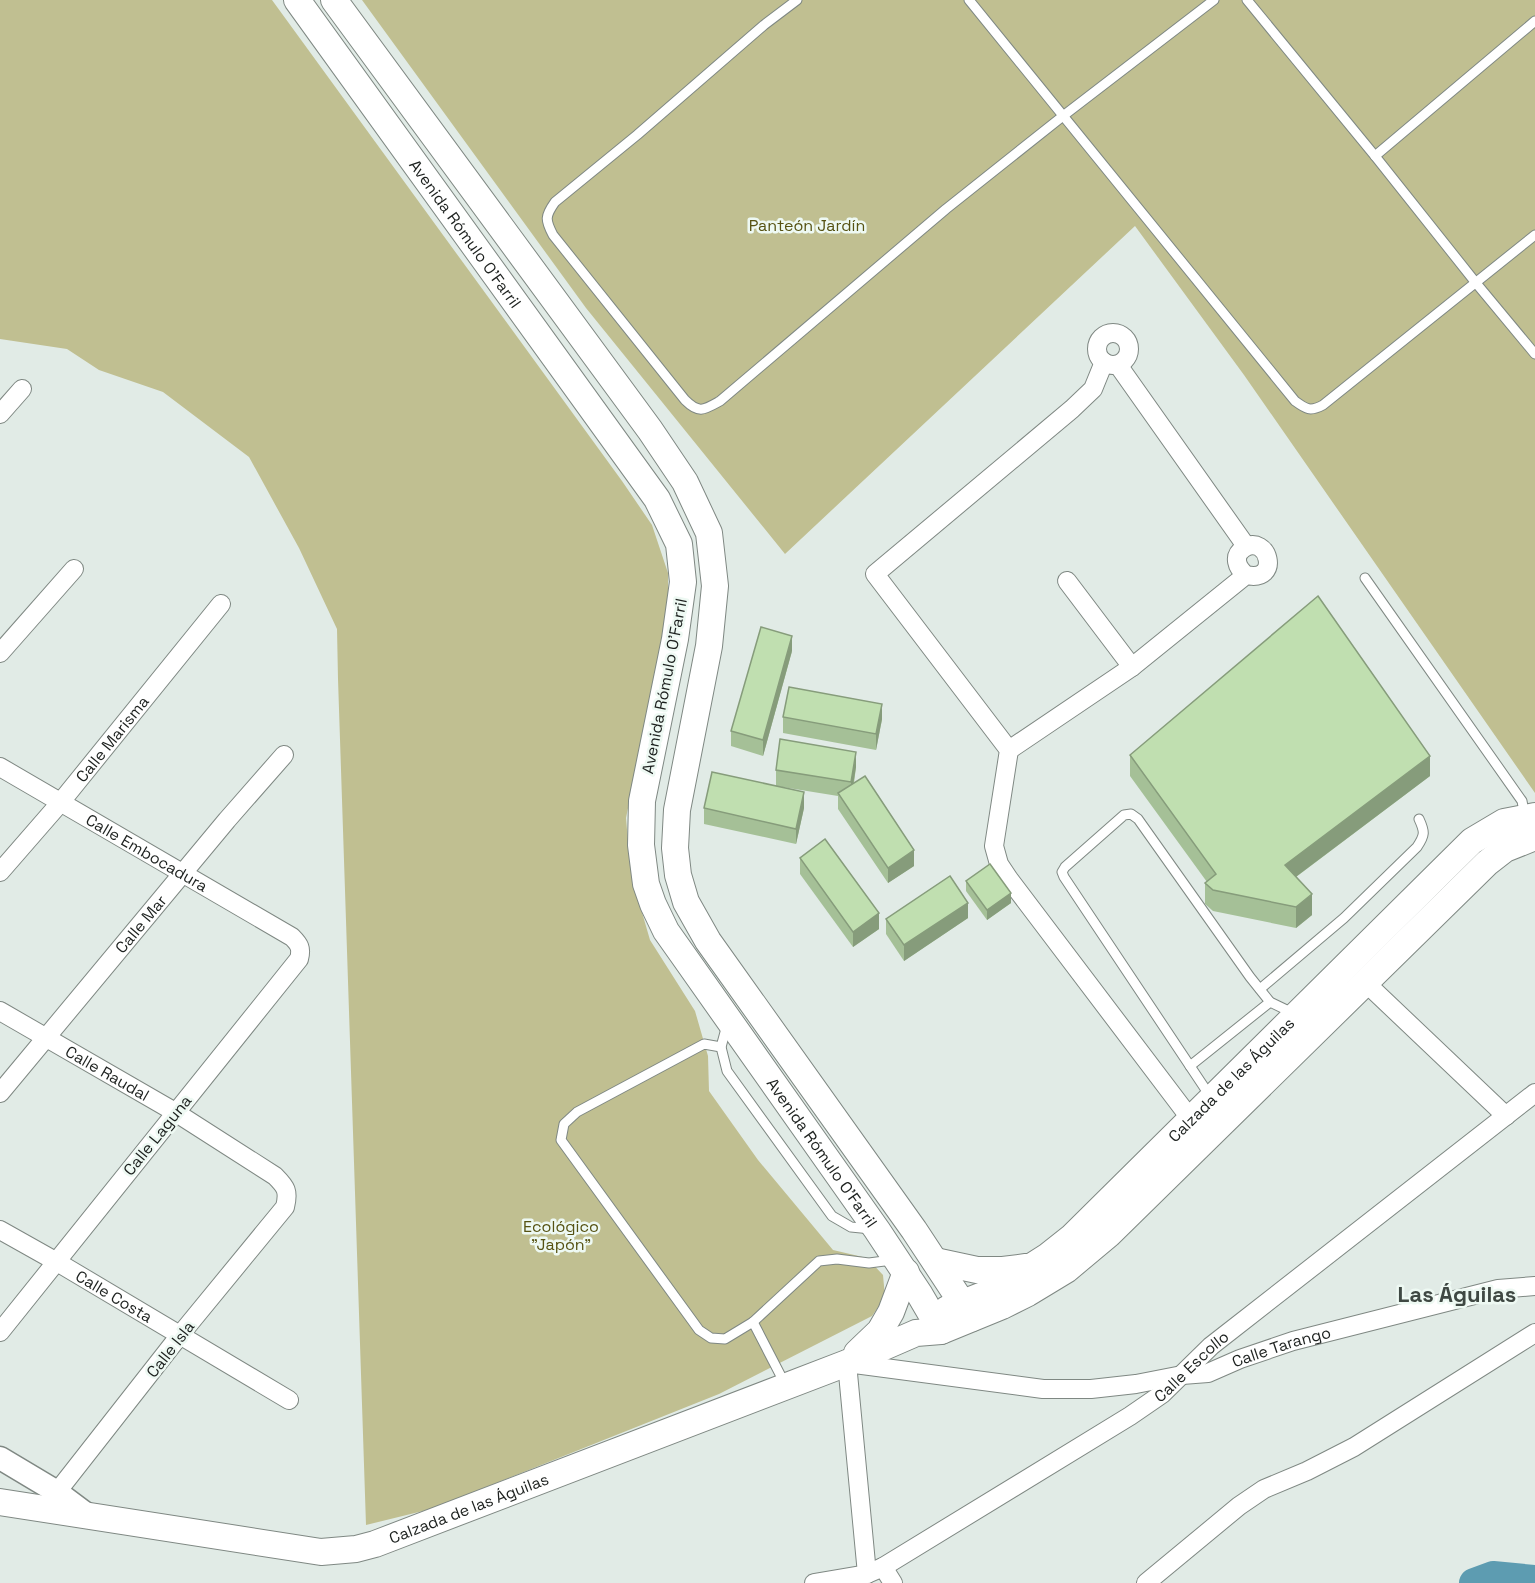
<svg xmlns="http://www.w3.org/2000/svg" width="1535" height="1583" font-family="'Space Grotesk',sans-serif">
<rect width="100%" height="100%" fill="#e1ebe6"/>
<g fill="#c0bf91">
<path d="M0,0h272l350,481 30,44 16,48v39l-42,206 3,35 10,49 11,38 45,71 13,45 1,35 49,69 75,90 34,8 16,17 2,22 -13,19 -153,78 -288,115 -65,16 -28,-846 -1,-50 -38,-81 -50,-91 -86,-65 -64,-22 -32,-21 -67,-10z"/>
<path d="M362,0h1173v793l-291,-418 -109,-149 -350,328 -199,-246z"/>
</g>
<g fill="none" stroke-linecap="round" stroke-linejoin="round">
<path stroke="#5d9cb1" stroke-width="30" d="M1474,1583l19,-7 42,4"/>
<g stroke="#7f8883" stroke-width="11">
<g id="service">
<path d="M797,0l-33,25 -127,110 -82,67c-10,14 -10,18 -2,33l132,165c14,14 19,10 35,1l226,-192 117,-93 151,-116"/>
<path d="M969,0l326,401c11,8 15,11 28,4l212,-170"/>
<path d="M1247,0l128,156 101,127 59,71"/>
<path d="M1375,156l160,-135"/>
<path d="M1365,578l157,223 3,16"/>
<path d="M1260,989l84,-71 73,-71c8,-12 8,-15 2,-28"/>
<path d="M727,1025l-6,22 6,24 105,145 19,11 20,2"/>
<path d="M721,1047l-17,-3 -127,68 -13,12 -3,16 138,190 12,8 14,1 28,-17 32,62"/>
<path d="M1190,1066l80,-64"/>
<path d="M1210,1096l-146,-219 -2,-5 3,-5 59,-52 7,-1 7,5 112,158 20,25 25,12"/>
<path d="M753,1322l66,-61 18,-2 32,4 23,-3"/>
</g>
</g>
<g stroke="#7f8883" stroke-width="20">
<g id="minor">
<circle cx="1113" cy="349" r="16"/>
<path d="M1104,362l-11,27 -21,20 -197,165 134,176 -15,96 5,18 10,15 181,239"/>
<path d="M1118,365l128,181"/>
<path d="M0,414l22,-25"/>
<path d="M1067,581l65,86"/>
<path d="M0,653l74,-84"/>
<path d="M1009,750l123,-83 114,-92c36,8 22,-42 -2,-27 -12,8 -7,20 2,27"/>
<path id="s1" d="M0,767l292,170c7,7 10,11 7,22l-299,373"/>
<path id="s2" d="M0,872l60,-69 161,-199"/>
<path d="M1366,983l140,133"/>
<path id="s3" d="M0,1011l175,101 100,64c11,11 14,15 10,31l-105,128 -123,157"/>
<path id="s4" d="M0,1093l227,-273 57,-65"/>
<path id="s5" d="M0,1230l57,32 232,138"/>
<path d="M883,1567l10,16"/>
<path id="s6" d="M867,1574l-20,-211 196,26h48l45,-5 46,-9 26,-2 32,-14 53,-18 205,-52 37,-3"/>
<path id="s7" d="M814,1583l53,-9 16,-7 247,-151 32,-22 49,-48 324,-253"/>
<path d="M1146,1583l93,-77 25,-17 43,-18 47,-24 181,-114"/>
</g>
</g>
<g stroke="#7f8883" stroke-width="25">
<path id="tertiary" d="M0,1458l57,34 32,24"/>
</g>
<g stroke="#7f8883" stroke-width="28">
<g id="secondary">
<path id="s8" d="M297,0l360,499 22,45 4,38 -8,57 -33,162 -1,44 5,39 7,20 13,27 17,24 194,275 43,65 21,36"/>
<path d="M334,0l316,430 35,52 24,51 6,53 -6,60 -32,164 -2,38 3,27 8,27 22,39 206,289 58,88"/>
<path d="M935,1261l42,9h26l23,-3"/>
<path id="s9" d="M947,1309l46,-18 55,-35 24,-19 400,-396 32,-19 31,-6"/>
<path d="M857,1353l23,-22 11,-19 15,-40"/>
<path id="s10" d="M0,1502l321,50 35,-3 19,-5 472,-181 69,-30 25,-2 61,-25 26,-13 38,-23 43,-36 378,-371 18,-14 30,-12"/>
</g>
</g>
<use href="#service" stroke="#fff" stroke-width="9"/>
<use href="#minor" stroke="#fff" stroke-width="18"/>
<use href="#tertiary" stroke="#fff" stroke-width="22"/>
<use href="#secondary" stroke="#fff" stroke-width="26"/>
</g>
<g fill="#a5c097">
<path d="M792,651l-29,105 -32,-10v-15z"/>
<path d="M783,717l99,2 -6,31 -93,-17z"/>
<path d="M1130,755l300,21 -134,101 16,38 -16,13 -83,-17 -8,-7v-21l2,-1 -77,-106z"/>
<path d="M856,767l-2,16 60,83 -26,17 -50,-74v-13l-62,-10v-16z"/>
<path d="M704,808h100l-8,36 -92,-20z"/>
<path d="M800,858l79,71 -26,18 -53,-73z"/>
<path d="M966,881l45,22 -24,17 -21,-29z"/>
<path d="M968,918l-64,43 -18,-27v-15z"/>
</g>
<g fill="#869c7b">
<path d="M792,636v15l-29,105v-16z"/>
<path d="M882,704v15l-6,31v-16z"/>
<path d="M856,752v15l-5,31v-16z"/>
<path d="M1430,756v20l-145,109v-20z"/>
<path d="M804,792v16l-8,36v-15z"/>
<path d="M914,850v16l-26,17v-15z"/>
<path d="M1011,893v10l-24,17v-10z"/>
<path d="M1312,894v21l-16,13v-21z"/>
<path d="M968,903v15l-64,43v-16z"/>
<path d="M879,913v16l-26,18v-15z"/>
</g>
<g fill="#c0dfb0" stroke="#869c7b" stroke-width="1.5">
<path d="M1318,596l112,160 -145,109 27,29 -16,13 -83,-17 -8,-7 11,-9 -86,-119z"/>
<path d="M761,627l31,9 -29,104 -32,-9z"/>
<path d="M789,687l93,17 -6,30 -93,-17z"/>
<path d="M780,739l76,13 -5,30 -75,-12z"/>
<path d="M712,772l92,20 -8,37 -92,-21z"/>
<path d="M865,776l49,74 -26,18 -50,-75z"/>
<path d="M825,839l54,74 -26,19 -53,-74z"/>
<path d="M990,864l21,29 -24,17 -21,-29z"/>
<path d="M950,876l18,27 -64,42 -18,-26z"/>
</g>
<g text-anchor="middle" stroke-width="5" stroke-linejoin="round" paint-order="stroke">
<g font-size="16" fill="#565212" stroke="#eef9f3">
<text x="807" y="231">Panteón Jardín</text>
<text x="561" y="1232">Ecológico<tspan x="561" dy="18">"Japón"</tspan></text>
</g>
<g font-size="16" fill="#1c201e" stroke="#eef9f3">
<text dy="6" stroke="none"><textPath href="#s8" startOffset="288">Avenida Rómulo O'Farril</textPath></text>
<text transform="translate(664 686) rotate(-79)" y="6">Avenida Rómulo O'Farril</text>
<text dy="6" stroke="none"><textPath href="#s2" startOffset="174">Calle Marisma</textPath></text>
<text dy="6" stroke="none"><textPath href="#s1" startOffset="170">Calle Embocadura</textPath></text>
<text dy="6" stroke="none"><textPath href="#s4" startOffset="220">Calle Mar</textPath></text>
<text dy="6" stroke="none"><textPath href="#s3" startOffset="124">Calle Raudal</textPath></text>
<text dy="6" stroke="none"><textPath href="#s9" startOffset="369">Calzada de las Águilas</textPath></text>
<text transform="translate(157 1135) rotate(-51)" y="6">Calle Laguna</text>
<text dy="6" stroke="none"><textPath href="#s8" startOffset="1332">Avenida Rómulo O'Farril</textPath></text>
<text dy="6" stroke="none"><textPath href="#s5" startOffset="132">Calle Costa</textPath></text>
<text dy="6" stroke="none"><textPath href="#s6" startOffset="654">Calle Tarango</textPath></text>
<text transform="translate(170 1349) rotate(-52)" y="6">Calle Isla</text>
<text dy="6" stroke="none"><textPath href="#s7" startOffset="440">Calle Escollo</textPath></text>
<text dy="6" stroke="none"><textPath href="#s10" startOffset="480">Calzada de las Águilas</textPath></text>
</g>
<g font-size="22" font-weight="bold" fill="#3f4843" stroke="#eef9f3">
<text x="1457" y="1302">Las Águilas</text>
</g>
</g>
</svg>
